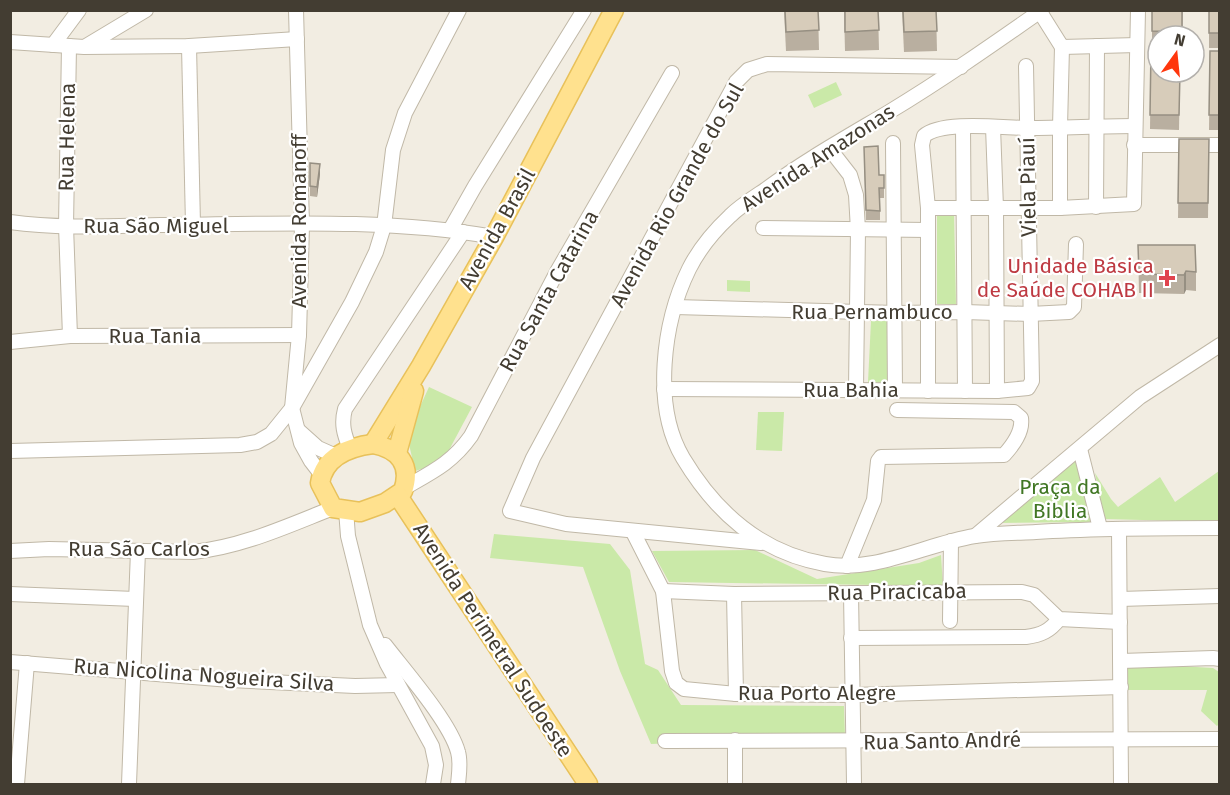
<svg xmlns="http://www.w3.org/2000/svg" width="1230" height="795" font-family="'Fira Sans',sans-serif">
<rect width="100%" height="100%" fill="#f2ede2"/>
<g fill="#cae9a8">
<path d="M836,82l6,13 -28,13 -6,-13z"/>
<path d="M937,211l17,1 2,92h-19z"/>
<path d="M727,280l23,1v11l-23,-1z"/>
<path d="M871,321h16v62l-19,-1z"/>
<path d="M429,387l43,20 -24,45 -13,13 -20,6 -8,-36z"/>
<path d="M758,412h26l-2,39 -26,-1z"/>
<path d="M1075,459l16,63 -94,1z"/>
<path d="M1219,471v51l-115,-3 -9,-46 16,26 7,8 42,-30 15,25z"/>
<path d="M494,534l116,10 20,26 15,94 13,6 23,35 163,1 1,30 -194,8 -31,-73 -37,-104 -93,-9z"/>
<path d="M755,550l62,29 102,-16 22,-8 2,31 -274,-4 -17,-31z"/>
<path d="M1128,663l85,5 6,4v52l-2,2 -16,-15 6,-21h-82z"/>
</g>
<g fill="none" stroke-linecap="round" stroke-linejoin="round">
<g stroke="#c0b8a7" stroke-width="16">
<g id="minor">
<path d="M296,10l6,215 -3,110 -7,73 9,35 10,18 10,13"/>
<path d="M1042,10c-50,35 -100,70 -153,102 -42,25 -85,49 -124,78 -12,8 -25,16 -35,26 -16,15 -31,33 -41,53 -26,53 -37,137 -6,189 33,55 78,95 142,106 51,9 100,-20 150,-28 20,-3 41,-3 61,-4 61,-4 122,-4 184,-4"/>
<path d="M1040,12l22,35 75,-2"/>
<path d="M10,42l74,5 105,-1 108,-7"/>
<path d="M53,45l26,-35"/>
<path d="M69,46l-3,180 4,110"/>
<path d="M86,46l60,-36"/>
<path d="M189,46l4,179"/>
<path d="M963,127l2,264"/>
<path d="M993,127l3,81 1,183"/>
<path d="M893,143l2,247"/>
<path d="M1134,145h86"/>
<path d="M829,148l21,27 6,20 2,35 -2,159"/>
<path d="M1096,207l1,-161"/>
<path d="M928,208h132l74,-4 4,-194"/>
<path d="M1060,208v-81l2,-80"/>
<path d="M10,222c50,7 101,4 151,3 110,-1 224,-7 333,12"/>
<path d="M763,228l165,2"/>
<path d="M450,230l25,-44 109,-176"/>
<path d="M675,307l221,6 69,-1 65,2 39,-2 5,-5 2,-63"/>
<path d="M10,342l60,-6 229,-1"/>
<path d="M664,389l333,2 31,-3 4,-7 -6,-315"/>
<path d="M928,391v-183l-6,-63 2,-9c18,-16 80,-8 104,-8 36,0 71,-2 106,-2"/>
<path d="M299,431l19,17 18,8"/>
<path d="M350,449c-6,-15 -9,-25 -5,-40l118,-177"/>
<path d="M1080,449l20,79"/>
<path d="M10,451l230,-6 17,-3 14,-8 21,-26 60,-106 24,-50 8,-26 9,-76 12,-37 54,-103"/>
<path d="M404,488c28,-16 48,-25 67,-52l87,-166 114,-197"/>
<path d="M346,510l2,26 22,89 17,39 45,82 4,19 -3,19"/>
<path d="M1119,529l2,255"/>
<path d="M633,532l30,59 9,80 4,12 8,6 52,5 117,1 268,-8"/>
<path d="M975,536l165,-139 80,-52"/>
<path d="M761,543l-195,-19 -56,-13 23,-53 203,-376 12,-12 19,-6 194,3"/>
<path d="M10,551l39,-2 144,3c49,-5 94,-26 140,-44"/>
<path d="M847,566l27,-66 4,-39 3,-4 123,-2c9,-10 19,-23 17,-37l-7,-6 -117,-2"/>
<path d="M663,591l71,3 288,-2 12,3 25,24 61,3"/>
<path d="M851,593l3,191"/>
<path d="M10,594l125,5"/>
<path d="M734,594l2,100"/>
<path d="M1120,599l100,-3"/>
<path d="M950,621l1,-80"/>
<path d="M851,638l175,-1c15,-2 24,-6 33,-18"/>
<path d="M385,645c20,26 65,77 73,107 3,10 1,22 0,32"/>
<path d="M1121,661l92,-3 7,1"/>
<path d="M10,662l220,18 125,6 43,-1"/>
<path d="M735,740v44"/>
<path d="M665,741l555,-2"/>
<path d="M17,784l10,-121"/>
<path d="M129,784l9,-233"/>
</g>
</g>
<g stroke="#e8c15a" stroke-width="21">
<g id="major">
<path d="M373,444l48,-78 73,-129 120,-227"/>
<path d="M373,444c26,5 39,21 30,47l-18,12 -25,9 -27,-4 -13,-25c4,-26 29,-36 53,-39z"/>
<path d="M397,453l17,-62"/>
<path d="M398,496l190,288"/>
</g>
</g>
<use href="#minor" stroke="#fff" stroke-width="14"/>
<use href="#major" stroke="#ffe18e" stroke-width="18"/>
</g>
<g fill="#b9afa0">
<path d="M784,10h34l1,40 -33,1z"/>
<path d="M844,10h34l1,40 -34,1z"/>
<path d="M902,10h34l1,41 -33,1z"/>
<path d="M1152,10h31l-1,26h-24v10h-6z"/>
<rect x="1209" y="10" width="11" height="38"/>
<path d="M1151,50l29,22 -1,58 -29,-1z"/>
<path d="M1210,51h10v79h-11z"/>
<path d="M1179,139h30l-1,79h-30z"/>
<path d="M864,156l15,19h5v23h-4v22h-14z"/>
<path d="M310,163l10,11 -3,23 -7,-1z"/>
<path d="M1138,245l58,27v19l-10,-1 -2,4 -45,-1z"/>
</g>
<g fill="#968f82">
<path d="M320,164v10l-3,23v-10z"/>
<path d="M1186,271v19l-2,4v-19z"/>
</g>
<g fill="#d7ccba" stroke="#968f82" stroke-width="1.5">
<path d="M785,10h33l1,20 -33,2z"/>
<path d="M845,10h33l1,20 -34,2z"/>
<path d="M903,10h33l1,21 -33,1z"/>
<path d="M1152,10h30v22l-30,-1z"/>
<rect x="1209" y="10" width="11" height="23"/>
<path d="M1151,50h7v22h22l-1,43h-29z"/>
<path d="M1210,51h10v64h-11z"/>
<path d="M1179,139h30l-1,64h-30z"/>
<path d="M878,146l1,29h5v13h-5l1,23 -14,-1 -2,-63z"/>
<path d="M310,163l10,1 -3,23 -7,-1z"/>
<path d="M1138,245h57l1,27 -10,-1 -2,4 -45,-1z"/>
</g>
<path fill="#e0444e" stroke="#fff" stroke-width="2" d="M1164 269h6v6h6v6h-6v6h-6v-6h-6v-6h6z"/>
<g text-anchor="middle" stroke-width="4.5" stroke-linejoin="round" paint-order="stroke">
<g font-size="21" fill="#433d32" stroke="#fff">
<text transform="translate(67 137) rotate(-89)" y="7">Rua Helena</text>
<text transform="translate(818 158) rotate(-33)" y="7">Avenida Amazonas</text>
<text transform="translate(1028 187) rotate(-91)" y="7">Viela Piauí</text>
<text transform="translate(677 195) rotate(-61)" y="7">Avenida Rio Grande do Sul</text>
<text transform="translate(299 221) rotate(-90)" y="7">Avenida Romanoff</text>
<text x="156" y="233">Rua São Miguel</text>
<text transform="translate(497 229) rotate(-61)" y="7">Avenida Brasil</text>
<text transform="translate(549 291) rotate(-61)" y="7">Rua Santa Catarina</text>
<text x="872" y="319">Rua Pernambuco</text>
<text x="155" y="343">Rua Tania</text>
<text x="851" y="397">Rua Bahia</text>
<text x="139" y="556">Rua São Carlos</text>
<text transform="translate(897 592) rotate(-1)" y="7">Rua Piracicaba</text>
<text transform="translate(493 640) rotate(57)" y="7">Avenida Perimetral Sudoeste</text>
<text transform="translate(204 675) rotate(4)" y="7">Rua Nicolina Nogueira Silva</text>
<text x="817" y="700">Rua Porto Alegre</text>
<text transform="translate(942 741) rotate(-1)" y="7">Rua Santo André</text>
</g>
<g font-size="21" fill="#be3a42" stroke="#fff" text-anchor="end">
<text x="1154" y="273">Unidade Básica<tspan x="1154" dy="24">de Saúde COHAB II</tspan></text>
</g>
<g font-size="21" fill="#417724" stroke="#fff">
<text x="1060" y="494">Praça da<tspan x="1060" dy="24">Biblia</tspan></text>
</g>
</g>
<rect width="1230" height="795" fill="none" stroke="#433d32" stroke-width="24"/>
<g transform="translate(1176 54) rotate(15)"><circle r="28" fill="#ffffff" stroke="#b4b1ad" stroke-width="1.5"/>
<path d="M0-4.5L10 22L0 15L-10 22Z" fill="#ff360c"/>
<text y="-9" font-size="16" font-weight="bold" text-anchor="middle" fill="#433d32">N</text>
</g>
</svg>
